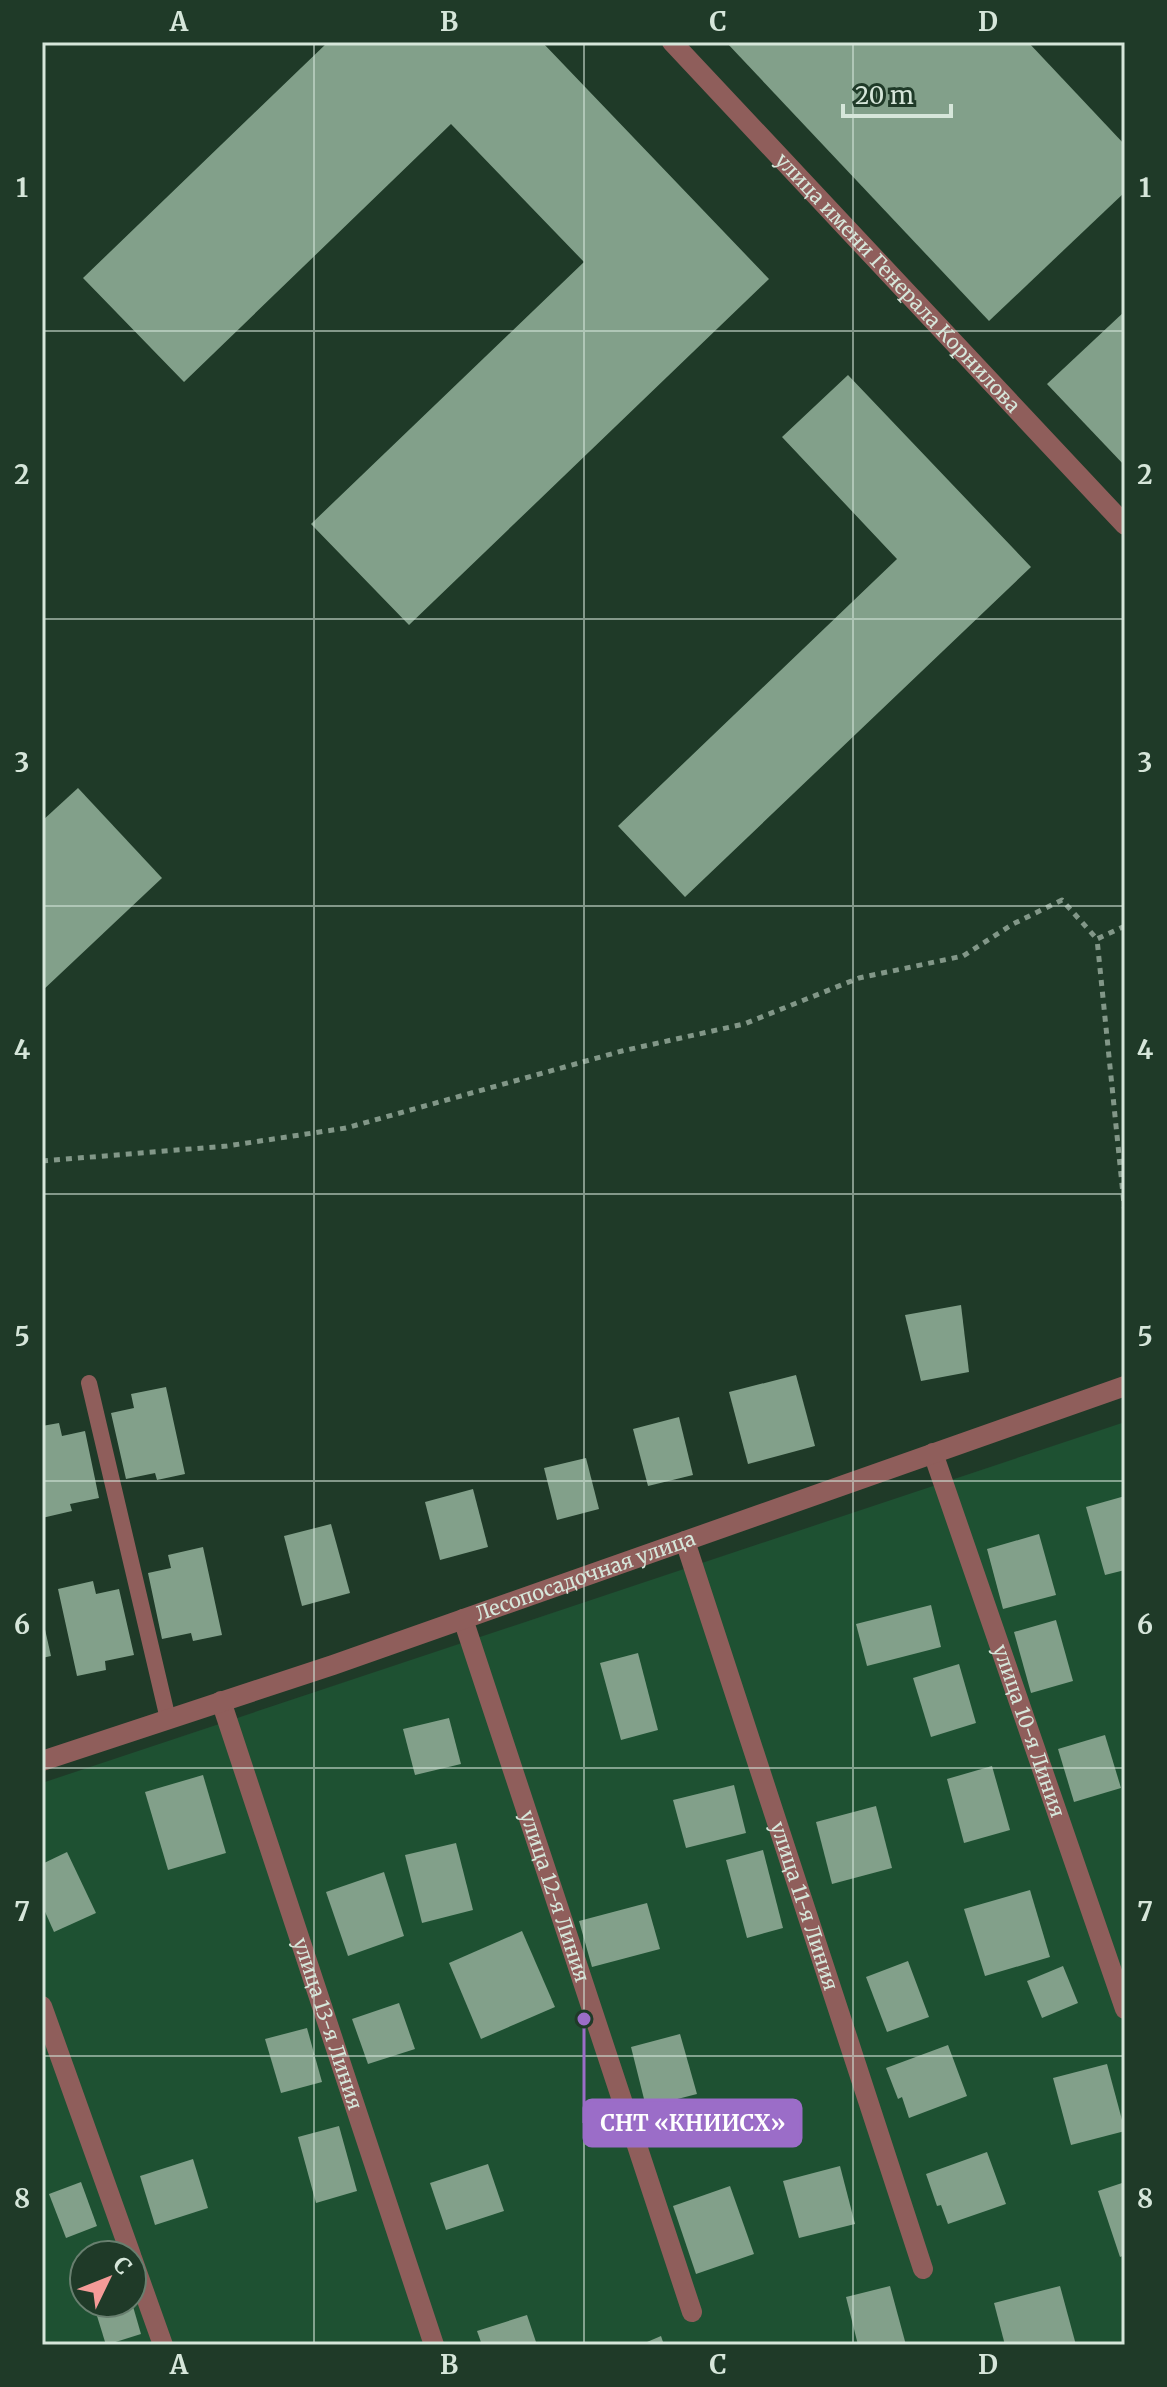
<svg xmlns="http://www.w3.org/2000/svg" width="1167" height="2387" font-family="Merriweather,serif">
<rect width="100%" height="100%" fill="#1f3a28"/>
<path fill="#1e5132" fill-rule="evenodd" d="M1125,1422v923h-1083v-562zM84,2255h48v48h-48z"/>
<g fill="#82a08a">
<path d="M328,42h214l227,237 -360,346 -98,-101 273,-262 -133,-138 -267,258 -101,-104z"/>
<path d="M726,42h302l97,103v47l-136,129z"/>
<path d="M1125,311v155l-78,-82z"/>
<path d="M848,375l183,192 -346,330 -67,-71 279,-267 -115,-122z"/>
<path d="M78,788l84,90 -120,113v-170z"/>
<path d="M961,1305l8,67 -48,9 -16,-66z"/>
<path d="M796,1375l19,71 -67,18 -19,-72z"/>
<path d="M166,1387l19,87 -28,6 -2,-7 -29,6 -15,-66 23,-5 -3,-14z"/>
<path d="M679,1417l14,58 -45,11 -15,-57z"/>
<path d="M59,1423l3,13 23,-5 14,67 -29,6 2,7 -30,7v-92z"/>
<path d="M586,1458l13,51 -42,11 -13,-52z"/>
<path d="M473,1489l15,58 -48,13 -15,-58z"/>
<path d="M1125,1496v74l-20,5 -19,-68z"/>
<path d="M331,1524l19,69 -48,13 -18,-70z"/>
<path d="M1039,1534l17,61 -53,14 -16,-60z"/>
<path d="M203,1547l19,88 -29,6 -2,-8 -29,6 -14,-66 23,-5 -3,-13z"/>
<path d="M93,1581l3,13 23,-5 15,66 -29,6 1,9 -29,6 -19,-87z"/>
<path d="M931,1605l10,42 -74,19 -11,-42z"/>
<path d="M42,1616l9,40 -9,2z"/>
<path d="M1056,1620l17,61 -42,12 -17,-61z"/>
<path d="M638,1653l20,77 -37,10 -21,-77z"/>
<path d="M959,1664l17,59 -45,14 -18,-59z"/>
<path d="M449,1718l12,46 -46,11 -12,-46z"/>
<path d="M1105,1735l16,53 -47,14 -16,-53z"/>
<path d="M992,1766l18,64 -46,13 -17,-64z"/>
<path d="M203,1775l23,78 -58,17 -23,-78z"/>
<path d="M734,1785l12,48 -60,15 -13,-48z"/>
<path d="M876,1806l16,62 -60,16 -16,-62z"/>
<path d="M456,1843l17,67 -51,13 -17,-68z"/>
<path d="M763,1850l20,78 -36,10 -21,-78z"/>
<path d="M67,1852l29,61 -42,19 -12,-27v-41z"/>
<path d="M384,1872l20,64 -56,20 -22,-64z"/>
<path d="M1030,1890l20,67 -65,19 -21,-67z"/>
<path d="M647,1903l13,46 -68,18 -13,-46z"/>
<path d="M522,1931l33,76 -74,32 -32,-76z"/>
<path d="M908,1961l21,56 -42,15 -21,-55z"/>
<path d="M1063,1966l15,37 -36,15 -15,-37z"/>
<path d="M399,2003l16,46 -47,15 -16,-45z"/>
<path d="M307,2028l15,54 -41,11 -16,-54z"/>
<path d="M680,2034l17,60 -51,13 -15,-60z"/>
<path d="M948,2045l19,51 -58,22 -7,-21 -4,2 -12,-31z"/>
<path d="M1107,2064l18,67 -54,14 -18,-67z"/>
<path d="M339,2126l18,65 -41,12 -18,-66z"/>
<path d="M987,2152l19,52 -58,20 -7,-19 -4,1 -11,-32z"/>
<path d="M193,2159l15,49 -53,17 -15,-49z"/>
<path d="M488,2164l16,47 -58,19 -16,-47z"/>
<path d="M840,2166l15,58 -56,14 -16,-57z"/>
<path d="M81,2182l16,44 -31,12 -17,-44z"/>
<path d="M1125,2182v73l-5,2 -22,-66z"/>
<path d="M730,2186l24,68 -58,20 -23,-68z"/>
<path d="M890,2286l16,59h-48l-12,-48z"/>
<path d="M1060,2286l16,59h-71l-11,-42z"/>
<path d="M93,2303h39l9,31 -35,11z"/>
<path d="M527,2315l10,30h-55l-5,-14z"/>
<path d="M661,2336l3,9h-24z"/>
</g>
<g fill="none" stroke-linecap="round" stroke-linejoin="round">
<g stroke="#829788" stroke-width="5" stroke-dasharray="6 6" stroke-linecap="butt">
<path d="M1125,926l-28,13 28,275"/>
<path d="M42,1161l185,-15 119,-18 276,-77 122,-27 115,-46 104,-22 50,-32 49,-24 35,39"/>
</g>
<path stroke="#8f5e5b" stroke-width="16" d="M89,1383l79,336"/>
<g stroke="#8f5e5b" stroke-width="20">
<path id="s1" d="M672,42l453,483"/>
<path id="s2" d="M933,1453l192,556"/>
<path id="s3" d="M685,1541l238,728"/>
<path id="s4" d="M463,1619l229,693"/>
<path id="s5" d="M221,1701l213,644"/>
<path id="s6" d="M42,1761l291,-96 792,-279"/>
<path d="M42,2006l89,249"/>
<path d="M132,2258l31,87"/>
</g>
</g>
<path fill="none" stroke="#d6e6da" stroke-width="2" stroke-opacity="0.55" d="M314,42v2303M584,42v2303M853,42v2303M42,331h1083M42,619h1083M42,906h1083M42,1194h1083M42,1481h1083M42,1768h1083M42,2056h1083"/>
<g text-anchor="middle" stroke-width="8" stroke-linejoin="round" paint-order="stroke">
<g font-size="20" fill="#d6e6da" stroke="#1f3a28">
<text dy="7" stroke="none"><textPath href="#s1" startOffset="330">улица имени Генерала Корнилова</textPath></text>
<text dy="7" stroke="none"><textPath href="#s6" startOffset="574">Лесопосадочная улица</textPath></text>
<text dy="7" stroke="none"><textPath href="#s2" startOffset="294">улица 10-я Линия</textPath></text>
<text dy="7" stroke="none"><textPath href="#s4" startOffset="292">улица 12-я Линия</textPath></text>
<text dy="7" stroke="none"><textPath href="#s3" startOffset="384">улица 11-я Линия</textPath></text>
<text dy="7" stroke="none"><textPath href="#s5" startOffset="340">улица 13-я Линия</textPath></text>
</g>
</g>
<path fill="none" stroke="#9b6dc8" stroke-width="3" d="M584 2019L584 2123"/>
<circle fill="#9b6dc8" stroke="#1f3a28" stroke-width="3" cx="584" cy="2019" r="8"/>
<rect fill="#9b6dc8" stroke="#9b6dc8" stroke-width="3" x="584" y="2100" width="217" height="46" rx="8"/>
<g font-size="22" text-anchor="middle" font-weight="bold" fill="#fff">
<text x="693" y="2131">СНТ «КНИИСХ»</text>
</g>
<rect width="1167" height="2387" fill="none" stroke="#1f3a28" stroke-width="88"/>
<g transform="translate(108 2279) rotate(47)"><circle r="38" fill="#1f3a28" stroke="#687f6f" stroke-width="2"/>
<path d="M0-6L14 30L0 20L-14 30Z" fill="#f59b98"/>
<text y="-12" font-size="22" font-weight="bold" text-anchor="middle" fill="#d6e6da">С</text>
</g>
<path d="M843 104v12h108v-12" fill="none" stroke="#d6e6da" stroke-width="4"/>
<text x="855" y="104" font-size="24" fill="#d6e6da" stroke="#1f3a28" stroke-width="6" paint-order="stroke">20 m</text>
<rect x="44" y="44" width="1079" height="2299" fill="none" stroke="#d6e6da" stroke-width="3"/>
<g font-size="26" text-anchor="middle" font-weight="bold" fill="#d6e6da">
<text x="179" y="31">A</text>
<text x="449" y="31">B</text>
<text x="718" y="31">C</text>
<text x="988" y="31">D</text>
<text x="22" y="197">1</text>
<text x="1145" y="197">1</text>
<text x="22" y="484">2</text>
<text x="1145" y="484">2</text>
<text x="22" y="772">3</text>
<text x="1145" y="772">3</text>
<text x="22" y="1059">4</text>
<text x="1145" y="1059">4</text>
<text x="22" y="1346">5</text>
<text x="1145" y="1346">5</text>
<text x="22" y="1634">6</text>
<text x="1145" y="1634">6</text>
<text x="22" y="1921">7</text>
<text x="1145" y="1921">7</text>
<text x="22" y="2208">8</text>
<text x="1145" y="2208">8</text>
<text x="179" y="2374">A</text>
<text x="449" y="2374">B</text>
<text x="718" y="2374">C</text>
<text x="988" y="2374">D</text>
</g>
</svg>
